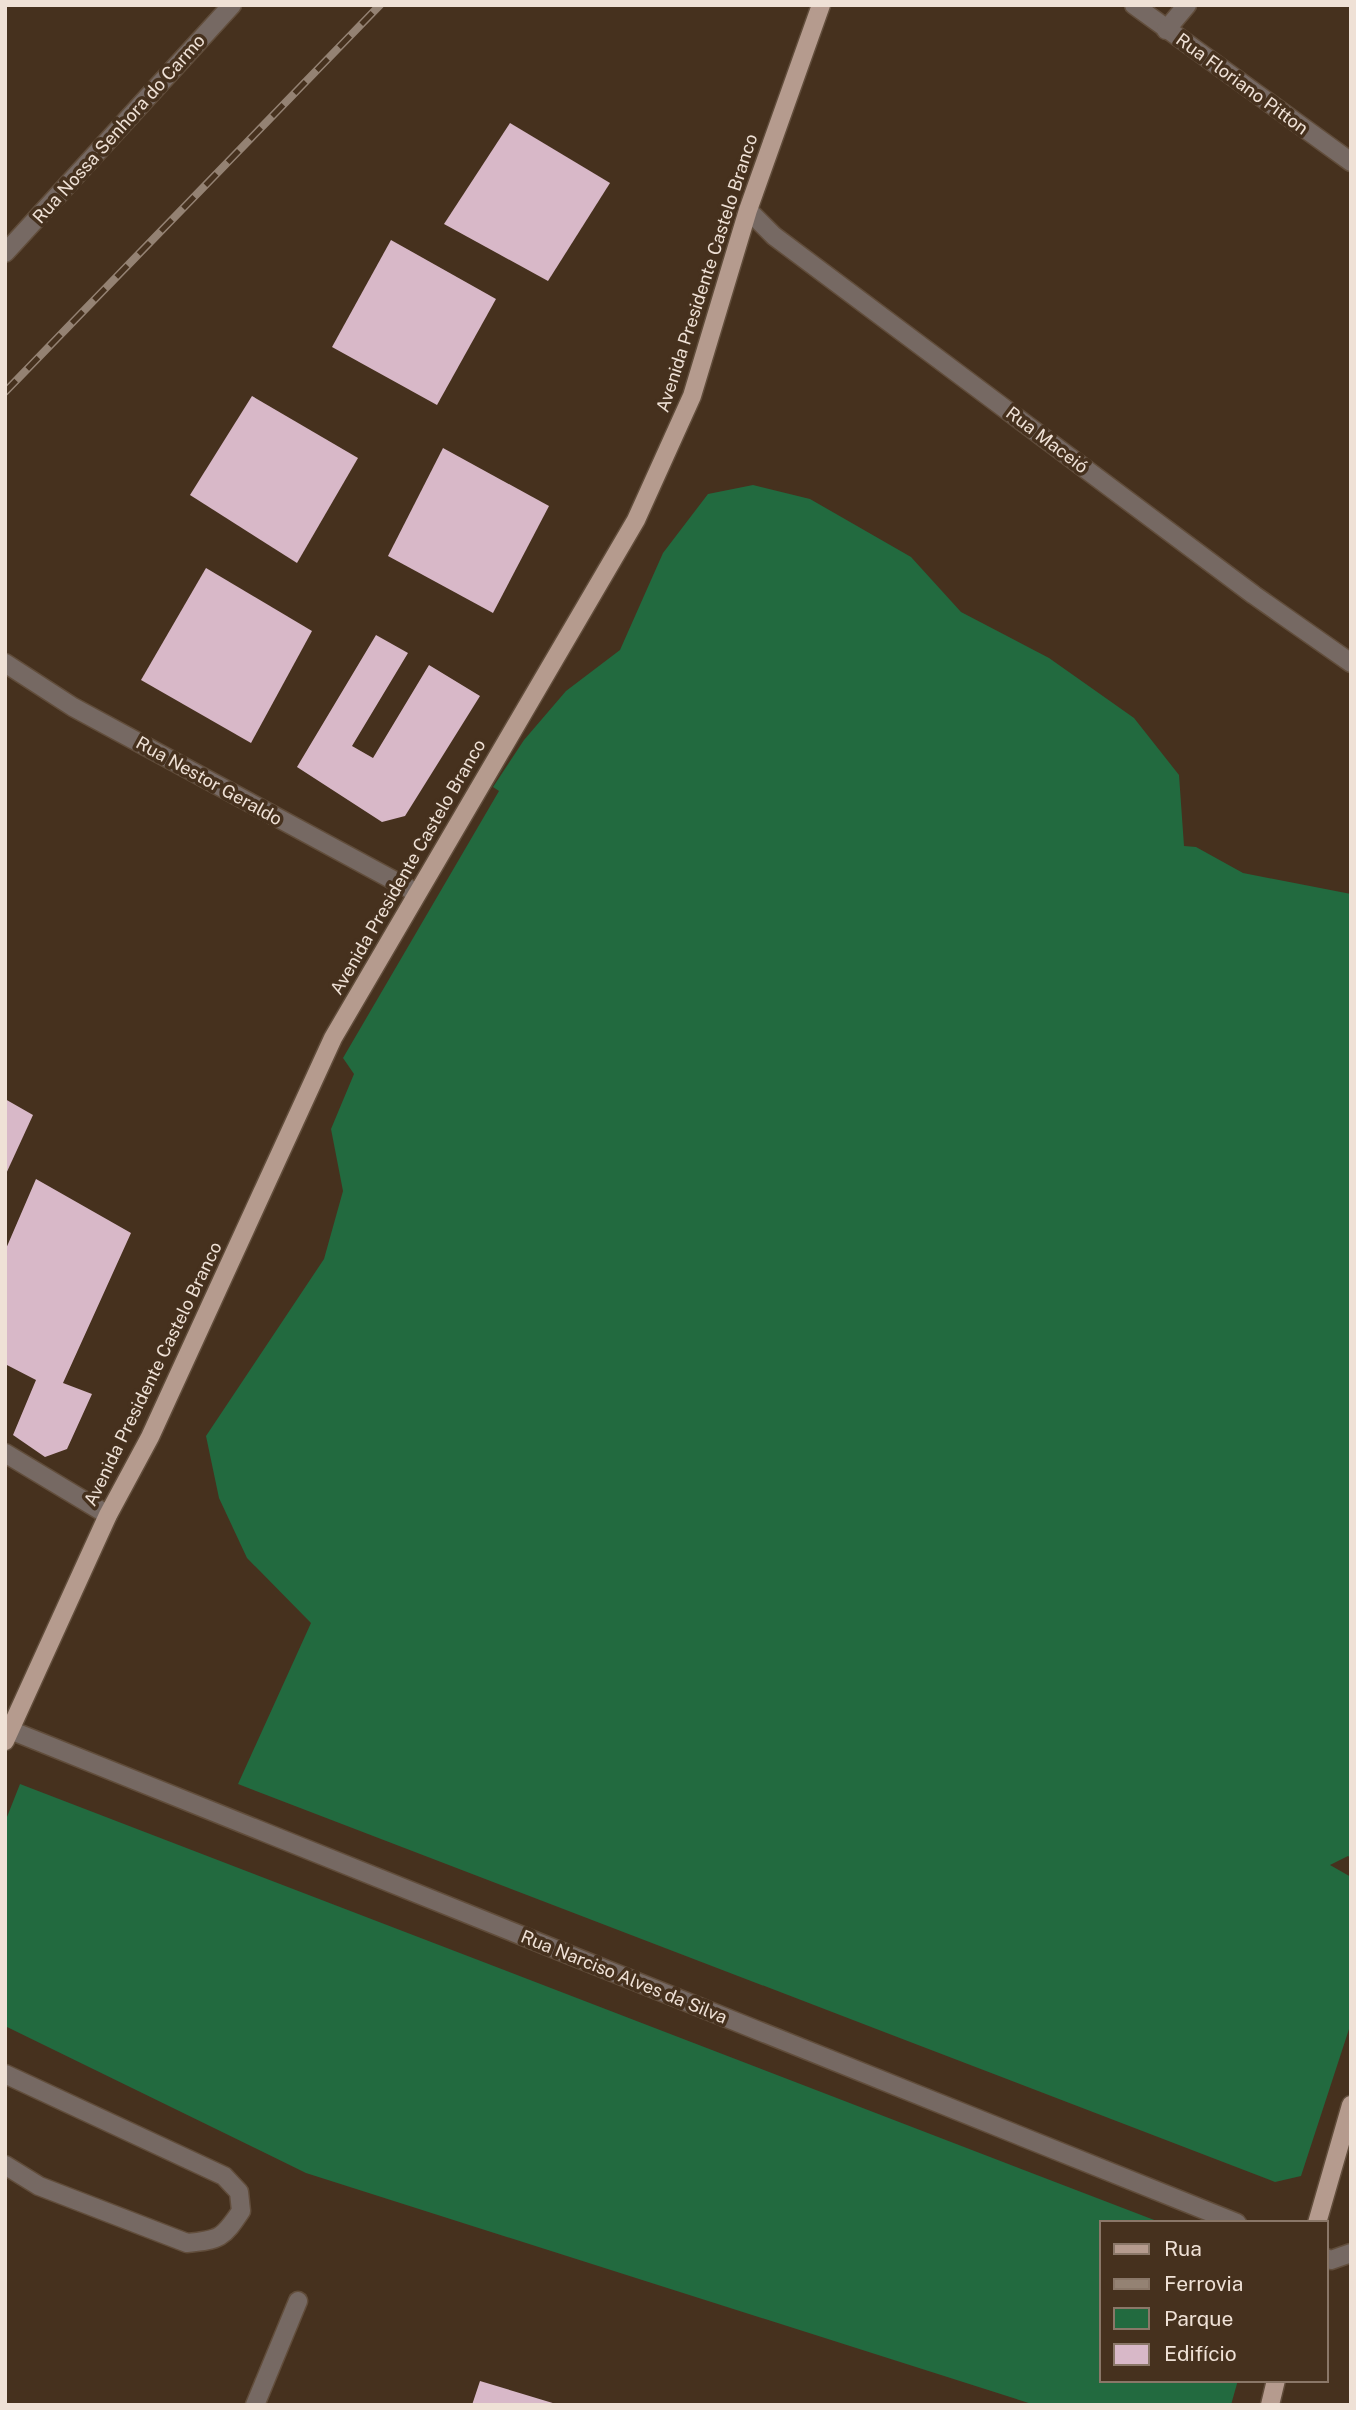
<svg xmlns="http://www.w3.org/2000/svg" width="1356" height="2410" font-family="'Public Sans',sans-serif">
<rect width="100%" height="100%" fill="#46311e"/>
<g fill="#226a3f">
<path d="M753,485l57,14 101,58 50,55 88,46 85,60 45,57 5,71 12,1 47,26 108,21v964l-3,-2 -18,9 21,12v146l-50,153 -26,6 -1037,-398 73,-161 -64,-65 -28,-60 -13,-62 118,-177 19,-68 -12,-62 23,-55 -11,-16 156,-267 -6,-4 31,-47 42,-49 54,-41 43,-97 45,-59z"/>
<path d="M20,1784l1142,439h-60v157h136l-7,25h-196l-729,-232 -301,-147v-204z"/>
</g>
<g fill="#d8b8c8">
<path d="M510,123l100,60 -62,98 -104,-57z"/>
<path d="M391,240l105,59 -59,106 -105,-58z"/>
<path d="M252,396l106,62 -61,105 -107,-68z"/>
<path d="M443,448l106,58 -56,107 -105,-57z"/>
<path d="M206,568l106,63 -61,112 -110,-63z"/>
<path d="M376,635l32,18 -56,93 21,12 56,-93 51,31 -75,120 -23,6 -85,-55z"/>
<path d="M5,1099l28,16 -28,61z"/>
<path d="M36,1179l95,54 -68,150 29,11 -25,55 -22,8 -32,-22 23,-55 -31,-16v-113z"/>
<path d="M480,2381l76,23v1h-84z"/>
</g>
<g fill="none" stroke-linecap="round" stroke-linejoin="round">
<g stroke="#614d3b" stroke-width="21">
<g id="minor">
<path d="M1134,5l217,157"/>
<path d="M1166,30l21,-25"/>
<path d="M748,210l26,26 480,359 97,68"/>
<path d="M5,253l227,-248"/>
<path d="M5,663l68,44 344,186"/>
<path d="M5,1453l103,62"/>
<path d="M10,1730l1227,493"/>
<path d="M5,2074l219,102 15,16 2,19c-18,27 -21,29 -54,32l-148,-57 -34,-21"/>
<path d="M1326,2258l5,2 20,-7"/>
<path d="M255,2405l43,-104"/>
</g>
</g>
<g stroke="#614d3b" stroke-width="21">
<g id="major">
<path d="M5,1741l103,-226 42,-78 183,-399 303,-518 56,-124 56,-186 73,-205"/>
<path d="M1317,2223l34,-118"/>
<path d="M1270,2405l6,-25"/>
</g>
</g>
<use href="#minor" stroke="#766963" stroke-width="18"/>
<use href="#major" stroke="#b59b8e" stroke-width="18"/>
<g stroke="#948273" stroke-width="8">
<path id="rail" d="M5,392l375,-387"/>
</g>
<use href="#rail" stroke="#46311e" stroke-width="5" stroke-dasharray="16" stroke-linecap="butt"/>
</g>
<g text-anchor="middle" stroke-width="7" stroke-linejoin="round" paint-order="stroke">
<g font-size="18" fill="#efe1d6" stroke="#46311e">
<text transform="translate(1242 84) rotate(36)" y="6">Rua Floriano Pitton</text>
<text transform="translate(119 129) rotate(-48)" y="6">Rua Nossa Senhora do Carmo</text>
<text transform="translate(707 273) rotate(-72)" y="6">Avenida Presidente Castelo Branco</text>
<text transform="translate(1047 440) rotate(37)" y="6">Rua Maceió</text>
<text transform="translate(209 781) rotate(29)" y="6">Rua Nestor Geraldo</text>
<text transform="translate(408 867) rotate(-60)" y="6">Avenida Presidente Castelo Branco</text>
<text transform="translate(153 1374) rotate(-64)" y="6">Avenida Presidente Castelo Branco</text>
<text transform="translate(624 1977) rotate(22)" y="6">Rua Narciso Alves da Silva</text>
</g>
</g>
<rect width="1356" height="2410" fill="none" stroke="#efe1d6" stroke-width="14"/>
<rect x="1100" y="2221" width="228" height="161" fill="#46311e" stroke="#8a7768" stroke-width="2"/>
<rect x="1114" y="2244" width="35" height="10" fill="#b59b8e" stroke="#8a7768" stroke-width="2"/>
<text x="1164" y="2256" font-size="21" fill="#efe1d6">Rua</text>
<rect x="1114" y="2279" width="35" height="10" fill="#948273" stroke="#8a7768" stroke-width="2"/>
<text x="1164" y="2291" font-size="21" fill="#efe1d6">Ferrovia</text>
<rect x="1114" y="2308" width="35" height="21" fill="#226a3f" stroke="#8a7768" stroke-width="2"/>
<text x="1164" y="2326" font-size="21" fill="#efe1d6">Parque</text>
<rect x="1114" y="2344" width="35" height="21" fill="#d8b8c8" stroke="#8a7768" stroke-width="2"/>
<text x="1164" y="2361" font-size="21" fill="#efe1d6">Edifício</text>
</svg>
